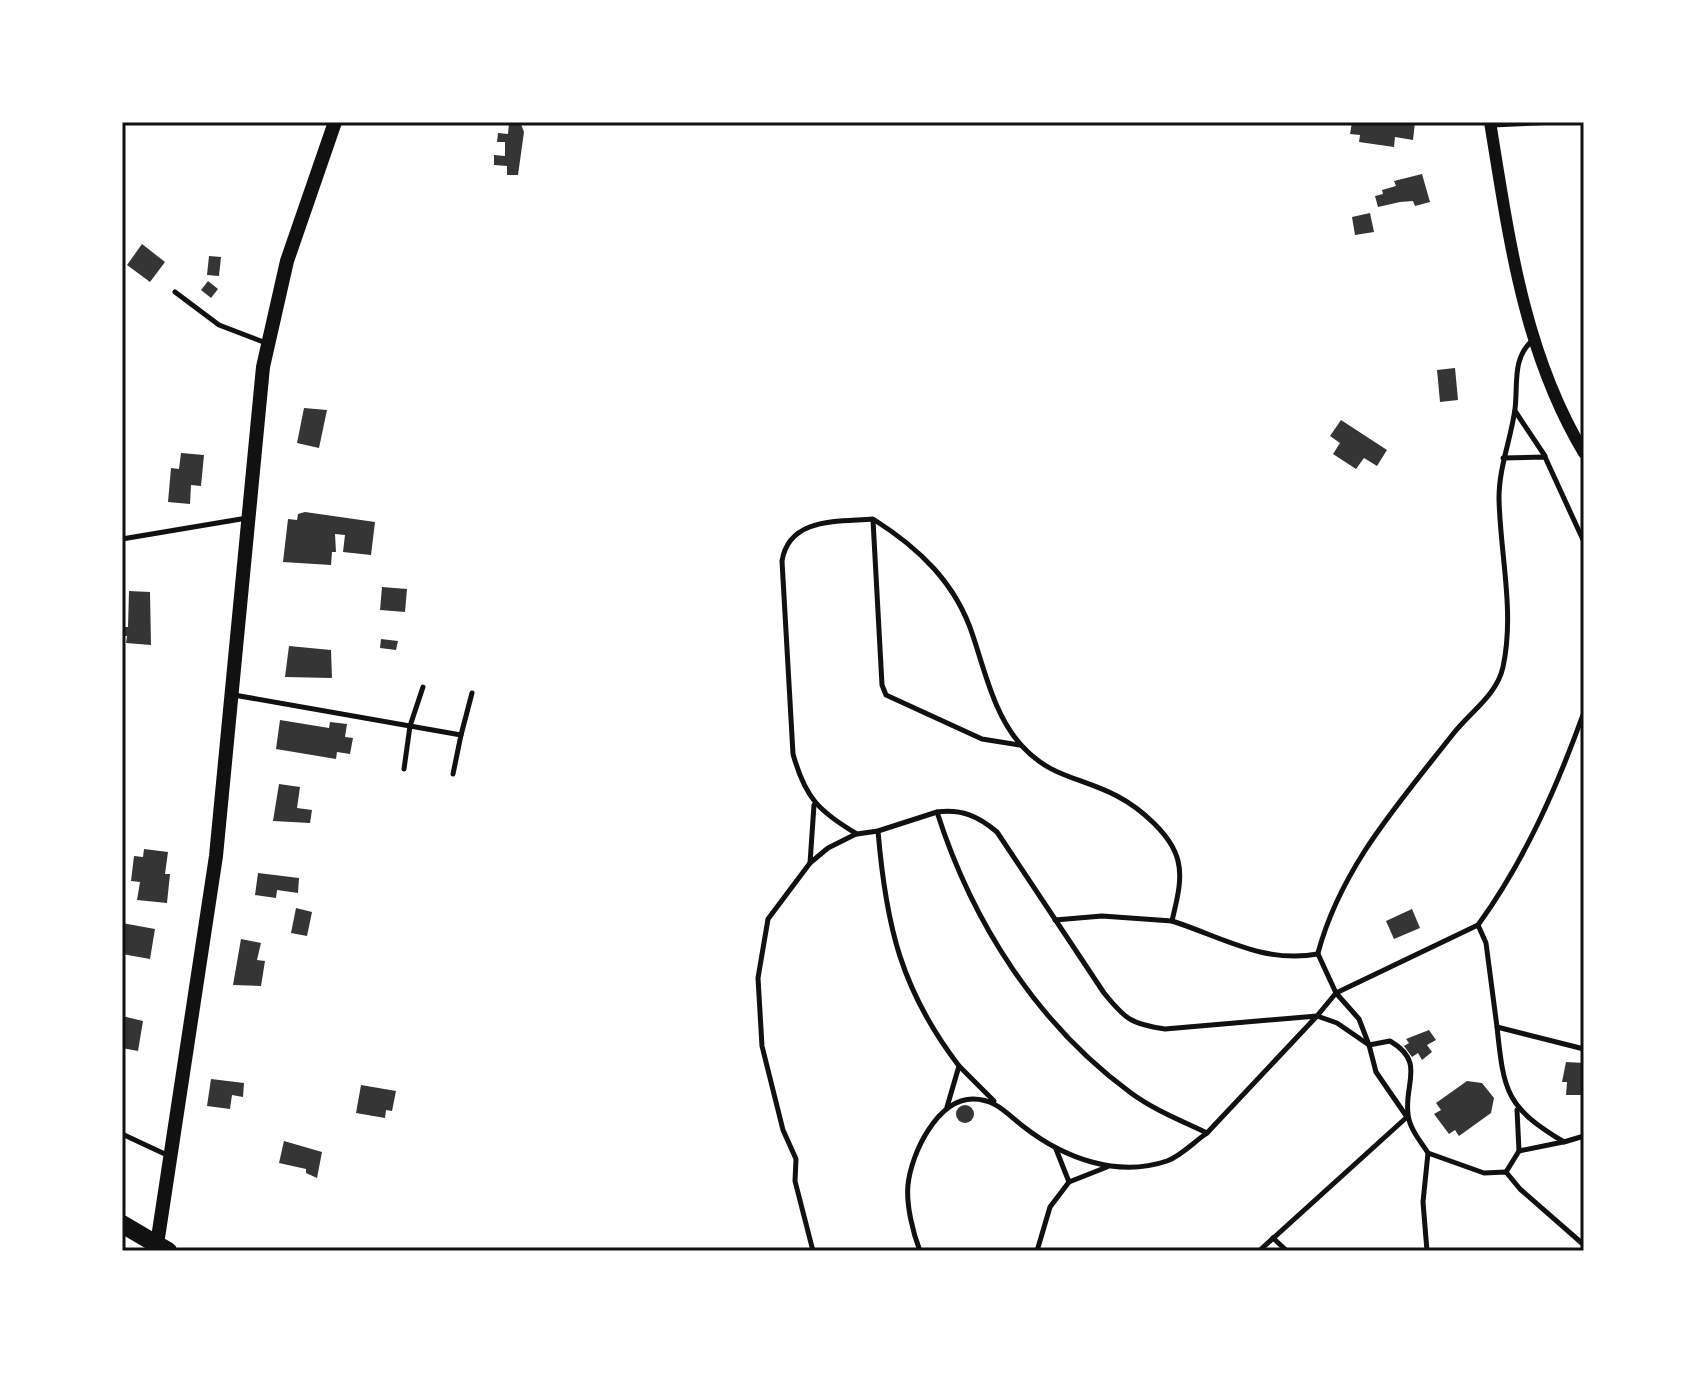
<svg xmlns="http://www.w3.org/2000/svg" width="1706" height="1373" font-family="'Noto Sans',sans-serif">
<rect width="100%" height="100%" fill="#fff"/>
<g fill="#353535">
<path d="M1352,122h63l-2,18 -18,-3 -1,10 -35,-5 1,-7 -10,-1z"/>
<path d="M509,123l12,1 3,8 -6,43h-11v-9l-13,-1v-10l11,1v-14h-8l1,-9 10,1z"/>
<path d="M1422,174l8,28 -15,4 -2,-5 -13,1 -22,5 -3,-11 8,-2 -1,-4 14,-4 -2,-5z"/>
<path d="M1370,213l4,19 -19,3 -3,-18z"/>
<path d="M142,244l23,18 -15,20 -23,-17z"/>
<path d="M209,256l12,1 -2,19 -12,-1z"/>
<path d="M208,281l10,8 -7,9 -10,-8z"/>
<path d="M1455,368l3,32 -18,2 -3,-32z"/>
<path d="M304,408l23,2 -8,38 -22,-5z"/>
<path d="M1341,420l46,30 -10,16 -13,-8 -8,11 -23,-15 7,-11 -10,-7z"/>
<path d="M181,453l23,2 -3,31 -10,-1 -1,19 -22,-2 3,-34 8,1z"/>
<path d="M305,512l70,10 -4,33 -28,-3 2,-17 -10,-1 1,18h-4l-1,13 -48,-3 5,-43 9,1 1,-6z"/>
<path d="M382,587l25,2 -2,23 -25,-2z"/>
<path d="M129,591l21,1 1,53 -25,-2 1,-7h-5v-9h6z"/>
<path d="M381,639l17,2 -2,9 -16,-2z"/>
<path d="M289,646l42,4 1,28 -47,-1z"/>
<path d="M280,720l49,8 1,-6 17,2 -2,13 8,1 -3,16 -13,-2 -1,7 -60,-10z"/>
<path d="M279,784l21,3 -3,21 15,2 -2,13 -37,-2z"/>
<path d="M144,849l24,3 -3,22h5l-3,29 -30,-3 3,-18 -9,-1 3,-25 9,1z"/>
<path d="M258,873l41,5 -1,15 -21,-3 -1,8 -21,-3z"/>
<path d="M296,908l16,4 -5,24 -16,-3z"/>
<path d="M1412,909l8,19 -26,11 -8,-18z"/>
<path d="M122,923l33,6 -5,30 -28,-5z"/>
<path d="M241,939l20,4 -4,17 8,1 -4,25 -28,-1z"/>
<path d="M122,1016l21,5 -5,30 -16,-3z"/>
<path d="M1429,1030l7,10 -9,5 5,7 -10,8 -4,-7 -6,4 -8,-11 5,-3 -3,-4z"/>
<path d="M1566,1062l18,1v32h-18l1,-13h-5z"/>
<path d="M211,1079l33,4 -1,14 -11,-2 -2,14 -23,-3z"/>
<path d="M1467,1081l15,2 12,15 -3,15 -32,23 -4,-6 -6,4 -15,-20 7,-4 -5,-7z"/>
<path d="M361,1085l35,6 -4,20 -6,-1 -1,8 -29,-5z"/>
<circle cx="965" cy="1114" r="9"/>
<path d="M284,1141l38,11 -5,26 -11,-5v-4l-27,-6z"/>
</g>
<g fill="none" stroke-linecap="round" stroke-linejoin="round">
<g stroke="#111" stroke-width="5">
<path d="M1492,125l63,-3"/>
<path d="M175,292l44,33 47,18"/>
<path d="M1515,411l30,45"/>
<path d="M1503,458l42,-1 39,85"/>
<path d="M873,520l9,165 4,10 96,44 38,6"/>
<path d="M122,539l125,-21"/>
<path d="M234,695l227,40 -8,39"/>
<path d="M461,735l11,-42"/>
<path d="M404,769l6,-43 13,-39"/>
<path d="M937,812c25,-3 41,4 60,20l107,161c21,26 27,31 61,36l152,-13 -110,117"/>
<path d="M878,831c8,95 23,159 81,235"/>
<path d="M810,863l18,-15 28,-14"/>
<path d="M1055,920l47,-4 70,5"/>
<path d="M1478,925c47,-65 79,-138 106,-213"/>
<path d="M1318,953c23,-86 81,-150 135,-219 17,-22 44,-39 50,-67 12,-56 -3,-113 -4,-169 0,-31 12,-59 16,-89 3,-24 -3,-51 17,-68"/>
<path d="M1584,1049l-87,-22c7,66 9,80 67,115l20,-6"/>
<path d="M947,1107l12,-41 35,35"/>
<path d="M122,1134l45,21"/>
<path d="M1056,1149l13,33 38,-15"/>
<path d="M1519,1151l44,-9"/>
<path d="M1428,1153c-7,-11 -19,-25 -20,-39 -4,-31 18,-52 -18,-73l-21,4 -10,-26 -23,-26 142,-68 8,18 11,84"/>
<path d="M1506,1172l13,-21 -2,-41"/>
<path d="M1273,1238l14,13"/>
<path d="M813,1251l-18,-70 1,-22 -13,-29 -21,-84 -4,-68 10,-59 42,-56 4,-58"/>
<path d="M920,1251c-7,-18 -14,-46 -12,-66 3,-31 29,-86 65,-86 23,0 34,15 51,28 40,31 93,51 143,34 14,-5 28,-20 40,-28 -25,-12 -53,-23 -76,-40 -94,-69 -159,-171 -194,-281l-59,19 -21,3c-39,-23 -52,-37 -64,-80l-11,-193c7,-44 56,-39 91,-42 46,29 83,64 100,117 12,36 22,81 49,110 29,32 59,31 95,50 23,12 55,39 61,65 5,19 -2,42 -6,60 50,16 92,43 146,33l18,39 -19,23 20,7 32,22 7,27 31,45 -148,134"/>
<path d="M1037,1251l13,-44 19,-25"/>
<path d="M1427,1251l-4,-49 5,-49 56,20 22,-1 14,17 64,56"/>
</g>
<path stroke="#111" stroke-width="12" d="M1490,122c19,115 33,229 94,331"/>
<path stroke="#111" stroke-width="14" d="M156,1251l60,-395 47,-489 24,-106 48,-139"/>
<path stroke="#111" stroke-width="18" d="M122,1224l46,27"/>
</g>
<rect width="1706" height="1373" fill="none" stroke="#ffffff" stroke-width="248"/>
<rect x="124" y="124" width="1458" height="1125" fill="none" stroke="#111" stroke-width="3"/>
</svg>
